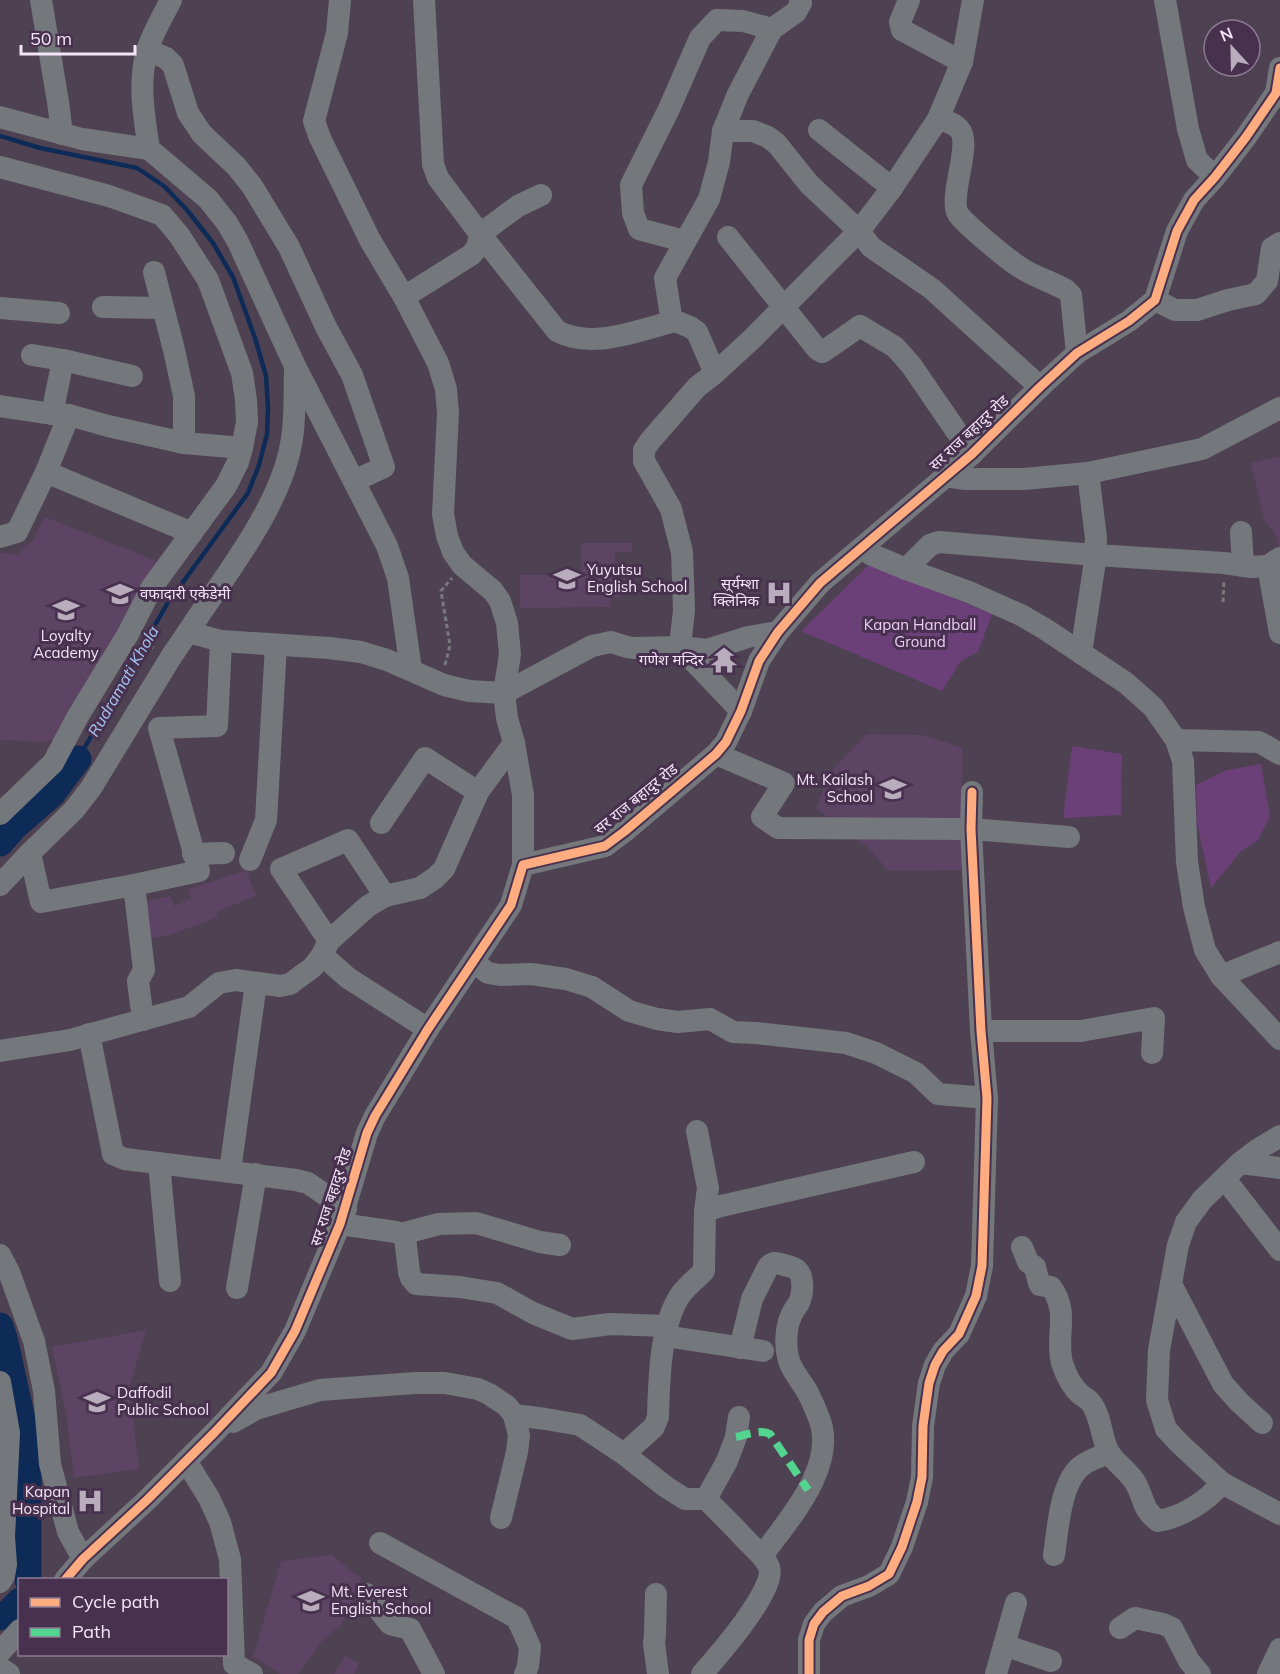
<svg xmlns="http://www.w3.org/2000/svg" width="1280" height="1674" font-family="Mulish,'Noto Sans Devanagari',sans-serif">
<rect width="100%" height="100%" fill="#4e4252"/>
<g fill="#5d4364">
<path d="M1280,456v96l-5,-20 -10,-9 -14,-60z"/>
<path d="M45,517l114,45 -56,95 -35,53 -12,28 -12,4 -44,-2v-188l17,3 15,-14z"/>
<path d="M581,543h51v9h-17v30l6,1v14h-11v10l-90,1v-33h61z"/>
<path d="M867,734l56,1 39,13 1,122 -75,1 -17,-21 -55,-42 15,-37z"/>
<path d="M246,870l10,26 -38,15 -2,7 -49,18 -26,2 -6,-34 35,-8 4,10 17,-7 -2,-10z"/>
<path d="M146,1330l-17,59 10,80 -65,9 -8,-64 -14,-67z"/>
<path d="M332,1555l24,20 6,2 -20,47 -20,17 -24,33h-17l-28,-17 28,-96z"/>
<path d="M345,1656l14,7 -5,11h-20z"/>
</g>
<g fill="#6b3f78">
<path d="M870,564l122,50 -14,38 -17,9 -19,30 -141,-60z"/>
<path d="M1072,746l50,8 -1,61 -58,3z"/>
<path d="M1261,764l9,53 -13,24 -16,10 -30,37 -14,-65 -1,-38 31,-15z"/>
</g>
<g fill="none" stroke-linecap="round" stroke-linejoin="round">
<path stroke="#0e2b57" stroke-width="4.5" d="M0,136l40,12 97,20 27,18 23,24 26,33 20,34 22,61 11,38 2,32 -1,26 -8,31 -11,28 -81,111 -89,155"/>
<g stroke="#0e2b57" stroke-width="27">
<path d="M0,843l14,-16 38,-33 26,-35"/>
<path d="M0,1326l4,12 24,109v133"/>
<path d="M0,1617l6,-2 14,-14"/>
</g>
<g stroke="#78787e" stroke-width="3" stroke-dasharray="4.5 3" stroke-linecap="butt">
<path d="M1223,602l1,-22"/>
<path d="M143,642l13,7"/>
<path d="M445,665l5,-20 -9,-54 11,-13"/>
</g>
<g stroke="#74787c" stroke-width="22">
<path d="M41,0l17,102 4,32"/>
<path d="M171,0c-8,16 -19,34 -24,51 -9,31 -3,66 2,98l59,50 19,24 11,19 57,124 92,180 11,32 13,92"/>
<path d="M340,0l-3,33 -23,88 6,17 50,102 34,57 34,66 8,26 2,24 -5,101 4,22 6,16 9,13 31,26 7,10 7,22 3,31 -6,39 3,25 7,25 9,52v70"/>
<path d="M424,0l9,164 5,14 42,56 77,97c36,19 81,-1 118,-10"/>
<path d="M909,0l-9,22 2,8 60,32"/>
<path d="M1165,0l23,129 9,31 18,17"/>
<path d="M147,50l19,8 7,7 15,48 14,21 34,32 16,20 37,61 37,80 26,48 32,92 -30,14"/>
<path d="M0,117l82,22 67,10"/>
<path d="M938,119c7,2 16,4 21,10 14,14 -11,68 -1,85 8,11 50,46 63,54 14,9 31,14 45,22l5,5 6,58"/>
<path d="M819,130l73,58"/>
<path d="M723,131h30l15,6 9,7 32,40 50,47 12,16 61,42 108,98"/>
<path d="M0,167l109,29 53,19 17,20 29,45 34,93 4,27 1,22 -5,26 -4,14 -12,24 -74,101 -24,47 -50,82 -25,47 -53,51"/>
<path d="M728,237l89,112 5,3 5,-3 33,-23 35,21 16,18 61,89"/>
<path d="M684,241l-45,-12 -6,-16 -2,-28 38,-76 31,-71 17,-18 26,1 29,8"/>
<path d="M154,272l20,78 10,46v47"/>
<path d="M404,297l67,-42 6,-7 3,-14 38,-28 23,-11"/>
<path d="M1155,300l20,10h22l31,-10 28,-6 11,-13 5,-33 8,-5"/>
<path d="M103,307l60,1"/>
<path d="M0,308l59,5"/>
<path d="M32,355l31,5 69,16"/>
<path d="M715,373l-18,-41 -7,-5 -15,-6 -4,-5 -6,-38 44,-79 10,-37 4,-31 15,-37 34,-65 24,-17 5,-9 -1,-3"/>
<path d="M0,406l52,8 17,1 39,11 76,17 58,5"/>
<path d="M52,414l11,-54"/>
<path d="M46,472l146,61"/>
<path d="M945,476l21,3h58l64,-6 114,-24 78,-41"/>
<path d="M1241,532l2,34"/>
<path d="M0,537l17,-5 29,-60 23,-57"/>
<path d="M863,547l7,7 36,15 63,23 52,23 24,14 81,54 27,24 23,33 7,21 4,101 7,45 11,43 16,26 59,63"/>
<path d="M1268,566l12,67"/>
<path d="M906,569l24,-24 9,-3 156,13 129,8 27,4 17,-1 12,-8"/>
<path d="M188,632c35,-54 92,-124 103,-188 5,-24 3,-49 4,-73"/>
<path d="M1081,653l13,-85 2,-30 -8,-65"/>
<path d="M741,711l-61,-64 4,-37 -2,-58 -11,-43 -27,-48v-11l6,-9 47,-54 18,-14 37,-34 107,-108 33,-43 46,-69 24,-57 11,-62"/>
<path d="M1176,740l83,2 21,12"/>
<path d="M716,754l68,29 -22,34 16,11 193,1 98,8"/>
<path d="M381,823l44,-65 53,34"/>
<path d="M30,853l11,49 93,-17 65,-14 -40,-143 58,-2 4,-85"/>
<path d="M193,854l31,-1"/>
<path d="M250,860l16,-40 10,-175"/>
<path d="M0,885l30,-32 44,-43 17,-22 80,-131 17,-25 33,9 108,7 32,4 26,8 57,25 25,6 35,2 88,-47 19,-4 16,5 6,1 47,-1 27,3 41,-13 30,-5"/>
<path d="M134,885l10,85 -6,11 5,39"/>
<path d="M329,941l-48,-72 67,-29 37,56"/>
<path d="M322,955l26,23 80,51"/>
<path d="M473,962l15,11 12,2 31,-1 35,5 26,8 37,24 28,8 21,3 32,-3 23,13 23,1 90,10 30,10 40,20 22,21 49,4"/>
<path d="M1221,976l59,-24"/>
<path d="M981,1031h100l73,-13 -2,35"/>
<path d="M89,1034l24,120 12,5 171,21 12,3 38,26"/>
<path d="M0,1051l70,-11 119,-33 30,-24 17,-3 44,6 10,-2 23,-17 9,-12 7,-14 39,-35 17,-10 35,-8 15,-10 9,-9 34,-77 36,-49"/>
<path d="M159,1163l11,118"/>
<path d="M1240,1163l17,-13 23,-14"/>
<path d="M1280,1168l-40,-5 -38,37 -16,22 -8,23 -19,105 -2,50 9,29 13,14 43,40 58,31"/>
<path d="M230,1171l26,-188"/>
<path d="M1225,1179l55,71"/>
<path d="M705,1211l16,-5 193,-44"/>
<path d="M340,1224l56,8 9,5 4,35 2,6 5,6 44,3 37,6 36,20 39,16 38,-5 57,2"/>
<path d="M401,1234l38,-10 37,-1 64,19 20,3"/>
<path d="M1022,1247l6,15 7,5 4,16 1,2 11,2c19,26 4,48 11,76 4,12 9,23 18,31 4,3 8,5 11,9 10,13 10,33 17,48 5,10 20,20 27,31 10,17 6,26 23,39 24,-4 48,-19 64,-38"/>
<path d="M0,1255l9,17 25,69 10,50 6,73 18,68 15,27"/>
<path d="M1171,1284l52,100 16,18 23,21"/>
<path d="M237,1288l19,-114"/>
<path d="M665,1336l98,15"/>
<path d="M740,1348l12,-49 16,-32c6,-6 9,-4 16,-2 4,1 10,2 13,5 7,6 6,22 3,30 -2,6 -7,10 -9,16 -5,11 -6,29 -3,41 2,12 14,25 20,36 4,8 8,17 11,25 19,48 -31,102 -57,138"/>
<path d="M0,1382l9,51 -5,104 2,27 -2,12 -4,6"/>
<path d="M514,1415l32,4 34,6 44,29 42,33 19,12h21c14,14 28,28 42,43 7,7 17,15 21,25 8,22 -52,90 -67,107"/>
<path d="M233,1422l23,-13 64,-19 95,-7h30l33,6 11,5 18,12 7,9 5,20 -2,17 -16,66"/>
<path d="M624,1454l30,-27 4,-10c1,-37 2,-93 23,-123 7,-9 15,-15 23,-23l1,-60 3,-23 -11,-57"/>
<path d="M186,1461l23,37 11,24 10,37 4,105 18,10"/>
<path d="M706,1499l21,-38 9,-24 3,-20"/>
<path d="M380,1543l137,75 13,29 -2,19 -3,8"/>
<path d="M1054,1555c4,-26 6,-70 26,-88 8,-7 19,-10 29,-14"/>
<path d="M65,1580l18,-21 64,-59 67,-67 57,-60 24,-42 45,-107 27,-91 8,-17 53,-87 83,-124 12,-40 82,-19 20,-15 91,-77 10,-12 15,-31 18,-50 19,-29 42,-49 152,-129 68,-67 37,-34 52,-32 26,-21 22,-69 17,-31 21,-23 31,-40 30,-44 4,-25"/>
<path d="M366,1594l24,30 20,5 24,45"/>
<path d="M656,1594l-1,40 -1,9 4,31"/>
<path d="M1120,1628l15,-10 28,6 9,4 17,33 11,13"/>
<path d="M1004,1645l47,16"/>
<path d="M0,1652l20,-22"/>
<path d="M0,1668l9,6"/>
<path d="M809,1674v-34l5,-16 9,-12 19,-16 27,-10 20,-12 13,-27 15,-45 5,-25 1,-51 6,-43 6,-18 8,-14 16,-17 17,-38 6,-30 5,-168 -6,-67 -10,-202 1,-37"/>
<path d="M996,1674l20,-71"/>
<path d="M1268,1674l12,-25"/>
</g>
<path stroke="#53d58f" stroke-width="8" stroke-dasharray="15 8" stroke-linecap="butt" d="M736,1437c11,-2 24,-8 34,-3l38,56"/>
<g stroke="#47314e" stroke-width="13">
<g id="cycleway">
<path d="M65,1580l18,-21 64,-59 67,-67 57,-60 24,-42 45,-107 27,-91 8,-17 53,-87 83,-124 12,-40 82,-19 20,-15 91,-77 10,-12 15,-31 18,-50 19,-29 42,-49 152,-129 68,-67 37,-34 52,-32 26,-21 22,-69 17,-31 21,-23 31,-40 30,-44 4,-25"/>
<path d="M809,1674v-34l5,-16 9,-12 19,-16 27,-10 20,-12 13,-27 15,-45 5,-25 1,-51 6,-43 6,-18 8,-14 16,-17 17,-38 6,-30 5,-168 -6,-67 -10,-202 1,-37"/>
</g>
</g>
<use href="#cycleway" stroke="#ffac80" stroke-width="9"/>
</g>
<defs>
<g id="school-bare" transform="scale(2.07)"><path d="M0-5L7-2L0 1L-7-2ZM-4 1L0 2.5L4 1V4Q0 6-4 4Z" fill="#b9acbd" stroke="#47314e" stroke-width="2.5" paint-order="stroke"/></g>
<g id="hospital-bare" transform="scale(2.07)"><path d="M-5-5h3v3.5h4V-5h3V5h-3V1.5h-4V5h-3Z" fill="#b9acbd" stroke="#47314e" stroke-width="2.5" paint-order="stroke"/></g>
<g id="university-bare" transform="scale(2.07)"><path d="M0-5L7-2L0 1L-7-2ZM-4 1L0 2.5L4 1V4Q0 6-4 4Z" fill="#b9acbd" stroke="#47314e" stroke-width="2.5" paint-order="stroke"/></g>
<g id="temple-bare" transform="scale(2.07)"><path d="M0-6L5-2H3V0L6.5 2.5H4V6H1.5V3h-3V6H-4V2.5H-6.5L-3 0V-2H-5Z" fill="#b9acbd" stroke="#47314e" stroke-width="2.5" paint-order="stroke"/></g>
</defs>
<g fill-rule="evenodd">
<use href="#school-bare" x="567" y="579"/>
<use href="#hospital-bare" x="779" y="593"/>
<use href="#university-bare" x="120" y="594"/>
<use href="#school-bare" x="66" y="610"/>
<use href="#temple-bare" x="724" y="660"/>
<use href="#school-bare" x="893" y="789"/>
<use href="#school-bare" x="97" y="1402"/>
<use href="#hospital-bare" x="90" y="1501"/>
<use href="#school-bare" x="311" y="1601"/>
</g>
<g text-anchor="middle" stroke-width="6" stroke-linejoin="round" paint-order="stroke">
<g font-size="15" fill="#f3e5f7" stroke="#47314e">
<text transform="translate(969 433) rotate(-43)" y="5">सर राज बहादुर रोड</text>
<text transform="translate(636 799) rotate(-39)" y="5">सर राज बहादुर रोड</text>
<text transform="translate(331 1197) rotate(-72)" y="5">सर राज बहादुर रोड</text>
</g>
<g font-size="15" fill="#f3e5f7" stroke="#47314e" text-anchor="start">
<text x="587" y="575">Yuyutsu<tspan x="587" dy="17">English School</tspan></text>
<text x="759" y="589" text-anchor="end">सूर्यम्शा<tspan x="759" dy="17">क्लिनिक</tspan></text>
<text x="140" y="599">वफादारी एकेडेमी</text>
<text x="66" y="641" text-anchor="middle">Loyalty<tspan x="66" dy="17">Academy</tspan></text>
<text x="704" y="665" text-anchor="end">गणेश मन्दिर</text>
<text x="873" y="785" text-anchor="end">Mt. Kailash<tspan x="873" dy="17">School</tspan></text>
<text x="117" y="1398">Daffodil<tspan x="117" dy="17">Public School</tspan></text>
<text x="70" y="1497" text-anchor="end">Kapan<tspan x="70" dy="17">Hospital</tspan></text>
<text x="331" y="1597">Mt. Everest<tspan x="331" dy="17">English School</tspan></text>
</g>
<g font-size="15" fill="#efcbfa" stroke="#47314e">
<text x="920" y="630">Kapan Handball<tspan x="920" dy="17">Ground</tspan></text>
</g>
<g font-size="16" font-style="italic" fill="#a6c5f4" stroke="#47314e">
<text transform="translate(123 681) rotate(-60)" y="6">Rudramati Khola</text>
</g>
</g>
<rect x="18" y="1578" width="210" height="78" fill="#47314e" stroke="#8c7992" stroke-width="1.5"/>
<rect x="30" y="1598" width="30" height="9" fill="#ffac80" stroke="#8c7992" stroke-width="1.5"/>
<text x="72" y="1608" font-size="18" fill="#f3e5f7">Cycle path</text>
<rect x="30" y="1628" width="30" height="9" fill="#53d58f" stroke="#8c7992" stroke-width="1.5"/>
<text x="72" y="1638" font-size="18" fill="#f3e5f7">Path</text>
<g transform="translate(1232 48) rotate(338)"><circle r="28" fill="#47314e" stroke="#8c7992" stroke-width="1.5"/>
<path d="M0-4.5L10 22L0 15L-10 22Z" fill="#b9acbd"/>
<text y="-9" font-size="16" font-weight="bold" text-anchor="middle" fill="#f3e5f7">N</text>
</g>
<path d="M21 45v9h114v-9" fill="none" stroke="#f3e5f7" stroke-width="3"/>
<text x="30" y="45" font-size="18" fill="#f3e5f7" stroke="#47314e" stroke-width="4.5" paint-order="stroke">50 m</text>
</svg>
